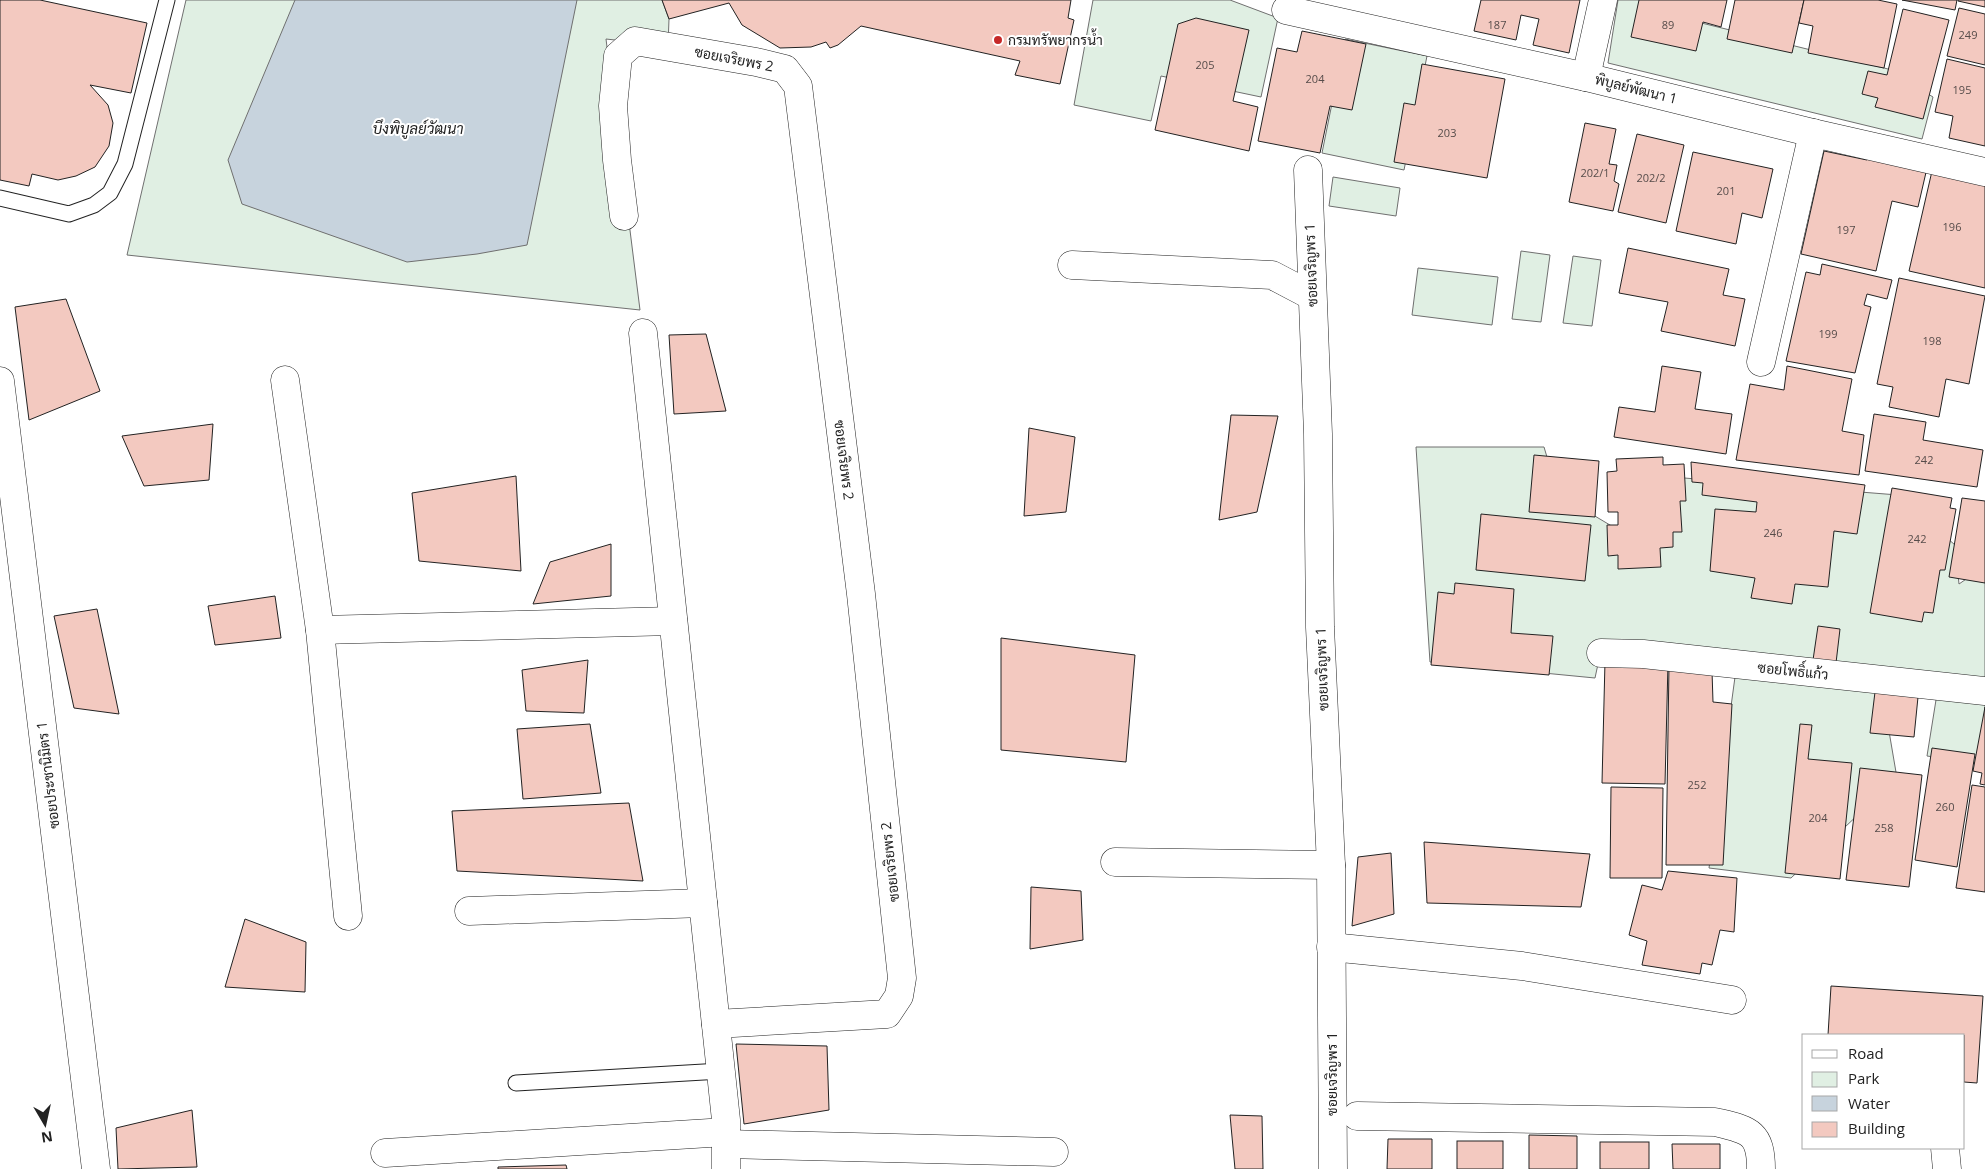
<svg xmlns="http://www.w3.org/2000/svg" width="1985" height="1169" font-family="'Open Sans',Sarabun,sans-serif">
<rect width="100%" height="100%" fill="#fff"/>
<g fill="#e0efe3" stroke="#6f6f6f">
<path d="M186,0h476l7,19 -1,27 -62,-7 34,271 -513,-55z"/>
<path d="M1093,0h137l48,18 -17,79 -100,-21 -10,45 -77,-16z"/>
<path d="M1618,0h45l-2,13 227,56 45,28 -11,42 -314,-76z"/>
<path d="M1345,39l82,17 -23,114 -82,-17z"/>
<path d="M1333,177l67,11 -4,28 -67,-10z"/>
<path d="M1521,251l29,4 -9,67 -29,-3z"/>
<path d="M1573,256l28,4 -9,66 -29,-3z"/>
<path d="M1418,268l80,9 -6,48 -80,-10z"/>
<path d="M1416,447h128l14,47 67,40 34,-58 239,19 57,50 4,39 26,-18v187l-3,11 -55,-8 13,-81 -56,27 13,76 -106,100 -82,-10 26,-191 -137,-13 -3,14 -165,-16z"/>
</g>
<path fill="#c7d3dd" stroke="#6f6f6f" d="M295,0h282l-50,245 -50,9 -70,8 -165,-58 -14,-44z"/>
<g fill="#f3c9c0" stroke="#222">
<path d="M0,0h40l107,23 -16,70 -41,-8 18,20 5,18 -4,23 -14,21 -19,9 -18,4 -26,-6 -3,12 -29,-6z"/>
<path d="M662,0h409l-3,18 6,2 -14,64 -45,-9 5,-14 -159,-35 -23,19 -8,3 -4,-6 -15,5 -31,1 -38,-23 -13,-22 -60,16z"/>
<path d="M1481,0h99l-11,53 -36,-8 6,-26 -18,-4 -5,25 -42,-9z"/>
<path d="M1639,0h88l-6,27 -18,-5 -7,29 -65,-14z"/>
<path d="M1735,0h69l-12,53 -65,-14z"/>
<path d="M1804,0h74l19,4 -13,64 -76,-15 5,-27 -14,-3z"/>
<path d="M1902,0h55l-2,10z"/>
<path d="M1958,0h27v7l-27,-6z"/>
<path d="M1959,8l26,6v51l-38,-9z"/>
<path d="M1903,9l46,11 -26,99 -48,-12 3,-9 -16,-4 6,-23 19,4z"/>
<path d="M1196,18l53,12 -16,71 25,6 -9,44 -94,-21 23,-106z"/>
<path d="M1302,31l64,13 -14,66 -22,-4 -10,47 -62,-12 19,-93 20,4z"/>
<path d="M1947,59l38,9v78l-36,-8 4,-22 -18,-4z"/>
<path d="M1422,64l83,15 -18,99 -93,-16 10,-59 11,2z"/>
<path d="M1585,123l31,6 -7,35 8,1 -3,16 5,3 -6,27 -44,-9z"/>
<path d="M1637,134l47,11 -18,78 -48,-11z"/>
<path d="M1824,151l43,9 2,-5 58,13 -9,39 -26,-6 -16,70 -75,-17z"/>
<path d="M1693,152l80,17 -11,49 -20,-5 -6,31 -60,-13z"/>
<path d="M1932,171l53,13v104l-76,-17z"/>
<path d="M1628,248l101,21 -6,26 22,4 -10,47 -74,-15 7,-29 -49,-9z"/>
<path d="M1822,264l70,16 -5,19 -20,-5 -3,11 7,2 -16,66 -69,-12 20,-89 14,3z"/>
<path d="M1899,278l86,18 -16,88 -23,-5 -7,38 -50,-10 4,-20 -16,-3z"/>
<path d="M66,299l34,92 -71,29 -14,-113z"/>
<path d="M706,334l20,77 -52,3 -5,-79z"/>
<path d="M1662,366l39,6 -6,37 37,5 -6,40 -112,-17 5,-30 36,5z"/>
<path d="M1787,366l65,13 -10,52 22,4 -5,40 -123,-15 14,-76 34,6z"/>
<path d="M1874,414l52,8 -3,18 60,10 -6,37 -112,-16z"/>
<path d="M1231,415l47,1 -21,96 -38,8z"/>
<path d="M213,424l-4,56 -65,6 -22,-50z"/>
<path d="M1029,428l46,9 -9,75 -42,4z"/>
<path d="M1534,455l65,6 -4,56 -66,-5z"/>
<path d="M1663,457v8l21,-1 2,37h-6l2,31h-9v15l-13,1 1,19 -43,2v-14l-10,1 -1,-31h11v-13h-10l-1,-40 10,-1 -1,-12z"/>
<path d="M1691,462l174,23 -8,49 -23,-3 -6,56 -33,-3 -3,20 -41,-6 4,-20 -45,-7 5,-62 41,3 1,-10 -55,-7 1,-12 -11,-1z"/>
<path d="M516,476l5,95 -102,-10 -7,-68z"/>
<path d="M1892,488l60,10 -2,10 6,1 -11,61h-5l-7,43 -9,-1 -2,10 -52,-9z"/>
<path d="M1962,498l23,3v82l-36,-6z"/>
<path d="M1481,514l110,11 -6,56 -109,-11z"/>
<path d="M611,544v52l-78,8 17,-42z"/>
<path d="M1455,583l59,6 -3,44 42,3 -4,39 -118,-10 7,-73 16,2z"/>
<path d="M275,596l6,42 -66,7 -7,-39z"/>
<path d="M97,609l22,105 -45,-6 -20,-92z"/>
<path d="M1818,626l22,3 -4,34 -23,-3z"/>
<path d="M1001,638l134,17 -9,107 -125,-12z"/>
<path d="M588,660l-4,53 -58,-2 -4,-41z"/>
<path d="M1605,661l63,2 -3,121 -63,-1z"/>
<path d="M1669,665l43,6 1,31 19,2 -9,161h-57z"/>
<path d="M1875,692l43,5 -4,40 -44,-4z"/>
<path d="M1985,707v78l-5,-1 2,-11 -9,-2z"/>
<path d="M590,724l11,69 -78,6 -6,-70z"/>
<path d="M1800,724l12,1 -4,34 44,4 -12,116 -55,-6z"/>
<path d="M1932,748l43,6 -18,113 -42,-7z"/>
<path d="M1860,768l62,7 -13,112 -63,-7z"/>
<path d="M1972,785l13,2v105l-29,-4z"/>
<path d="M1611,787l52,1 -1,90h-52z"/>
<path d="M629,803l14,78 -186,-10 -5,-60z"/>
<path d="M1424,842l166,12 -9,53 -154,-4z"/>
<path d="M1391,853l3,61 -42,12 6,-69z"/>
<path d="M1668,871l69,7 -3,54 -14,-2 -8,35 -10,-2 -2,11 -58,-9 5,-24 -18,-6 13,-50 20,5z"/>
<path d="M1031,887l50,4 2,49 -53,9z"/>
<path d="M245,919l61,23 -1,50 -80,-5z"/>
<path d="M1831,986l152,10 -6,87 -13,-1v-47h-136z"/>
<path d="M736,1044l91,2 2,64 -85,14z"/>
<path d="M192,1110l5,57 -79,2 -2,-41z"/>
<path d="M1230,1115l32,1 1,53h-28z"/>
<path d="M1529,1135l48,1v33h-48z"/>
<path d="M1388,1139h44v30h-45z"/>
<rect x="1457" y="1141" width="46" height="28"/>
<rect x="1600" y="1142" width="49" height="27"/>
<path d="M1672,1144h48v25h-47z"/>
<path d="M566,1165l1,4h-69v-2z"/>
</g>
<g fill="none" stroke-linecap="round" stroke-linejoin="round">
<g stroke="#222" stroke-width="17">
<g id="lane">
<path d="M0,198l69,16 25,-9 16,-12 15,-29 42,-164"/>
<path d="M516,1083l205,-12"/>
</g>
</g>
<g stroke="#222" stroke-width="29">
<g id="street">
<path d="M1286,10l300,67 227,56 172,39"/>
<path d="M1586,77l17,-77"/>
<path d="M1308,170l10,264 2,193 11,238 2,304"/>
<path d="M624,216l-7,-56 -4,-54 5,-50 17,-15 121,21 29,7 13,17 63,508 41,384 -3,18 -12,18 -171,10"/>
<path d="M1072,265l200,10 40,21"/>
<path d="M643,333l83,787v49"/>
<path d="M1761,362l52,-229"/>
<path d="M285,380l35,250 28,286"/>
<path d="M0,381l96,788"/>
<path d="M320,630l353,-9"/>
<path d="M1601,653l42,1 342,37"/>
<path d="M1115,862l216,3"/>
<path d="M469,911l234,-8"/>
<path d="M1331,947l191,19 210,34"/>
<path d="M1357,1116l358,6c33,8 46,9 46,47"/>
<path d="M726,1144l328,8"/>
<path d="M1945,1148l2,21"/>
<path d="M385,1153l341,-21"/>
</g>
</g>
<use href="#lane" stroke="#fff" stroke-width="15"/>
<use href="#street" stroke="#fff" stroke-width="28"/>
</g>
<circle fill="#c62828" stroke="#fff" stroke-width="2" cx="998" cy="40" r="5"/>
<g text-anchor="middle" stroke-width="4" stroke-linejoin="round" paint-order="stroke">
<g font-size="11" fill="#564c4a">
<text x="1497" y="29">187</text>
<text x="1668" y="29">89</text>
<text x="1968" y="39">249</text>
<text x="1205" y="69">205</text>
<text x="1315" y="83">204</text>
<text x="1962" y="94">195</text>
<text x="1447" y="137">203</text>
<text x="1595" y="177">202/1</text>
<text x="1651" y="182">202/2</text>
<text x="1726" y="195">201</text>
<text x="1952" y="231">196</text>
<text x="1846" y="234">197</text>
<text x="1828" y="338">199</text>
<text x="1932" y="345">198</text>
<text x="1924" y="464">242</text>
<text x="1773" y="537">246</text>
<text x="1917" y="543">242</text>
<text x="1697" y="789">252</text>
<text x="1945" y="811">260</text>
<text x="1818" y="822">204</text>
<text x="1884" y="832">258</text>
</g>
<g font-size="14" fill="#222" stroke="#fff" text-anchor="start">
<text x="1008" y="45">กรมทรัพยากรน้ำ</text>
</g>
<g font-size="14" fill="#222" stroke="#fff">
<text transform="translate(734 59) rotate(11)" y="5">ซอยเจริยพร 2</text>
<text transform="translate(1636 89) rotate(14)" y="5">พิบูลย์พัฒนา 1</text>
<text transform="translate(1311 265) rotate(-92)" y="5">ซอยเจริญพร 1</text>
<text transform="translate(844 460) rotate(83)" y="5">ซอยเจริยพร 2</text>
<text transform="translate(1322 669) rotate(-92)" y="5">ซอยเจริญพร 1</text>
<text transform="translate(1793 671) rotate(6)" y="5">ซอยโพธิ์แก้ว</text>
<text transform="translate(48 775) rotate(-97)" y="5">ซอยประชานิมิตร 1</text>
<text transform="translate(890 862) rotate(-96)" y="5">ซอยเจริยพร 2</text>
<text transform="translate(1332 1074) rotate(-90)" y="5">ซอยเจริญพร 1</text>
</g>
<g font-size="15" font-style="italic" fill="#222" stroke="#fff">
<text x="418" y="134">บึงพิบูลย์วัฒนา</text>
</g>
</g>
<rect x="1802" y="1034" width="162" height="115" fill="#ffffff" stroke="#a7a7a7"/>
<rect x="1812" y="1050" width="25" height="8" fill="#ffffff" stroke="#a7a7a7"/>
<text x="1848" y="1059" font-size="15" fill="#222222">Road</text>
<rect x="1812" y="1072" width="25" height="15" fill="#e0efe3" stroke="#a7a7a7"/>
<text x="1848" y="1084" font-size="15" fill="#222222">Park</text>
<rect x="1812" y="1096" width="25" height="15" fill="#c7d3dd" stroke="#a7a7a7"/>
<text x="1848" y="1109" font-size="15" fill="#222222">Water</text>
<rect x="1812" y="1122" width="25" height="15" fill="#f3c9c0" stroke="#a7a7a7"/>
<text x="1848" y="1134" font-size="15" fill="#222222">Building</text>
<g transform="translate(45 1124) rotate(171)" stroke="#ffffff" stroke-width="4" paint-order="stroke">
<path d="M0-4L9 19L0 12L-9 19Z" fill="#222222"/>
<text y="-8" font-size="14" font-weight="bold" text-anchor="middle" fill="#222222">N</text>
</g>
</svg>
